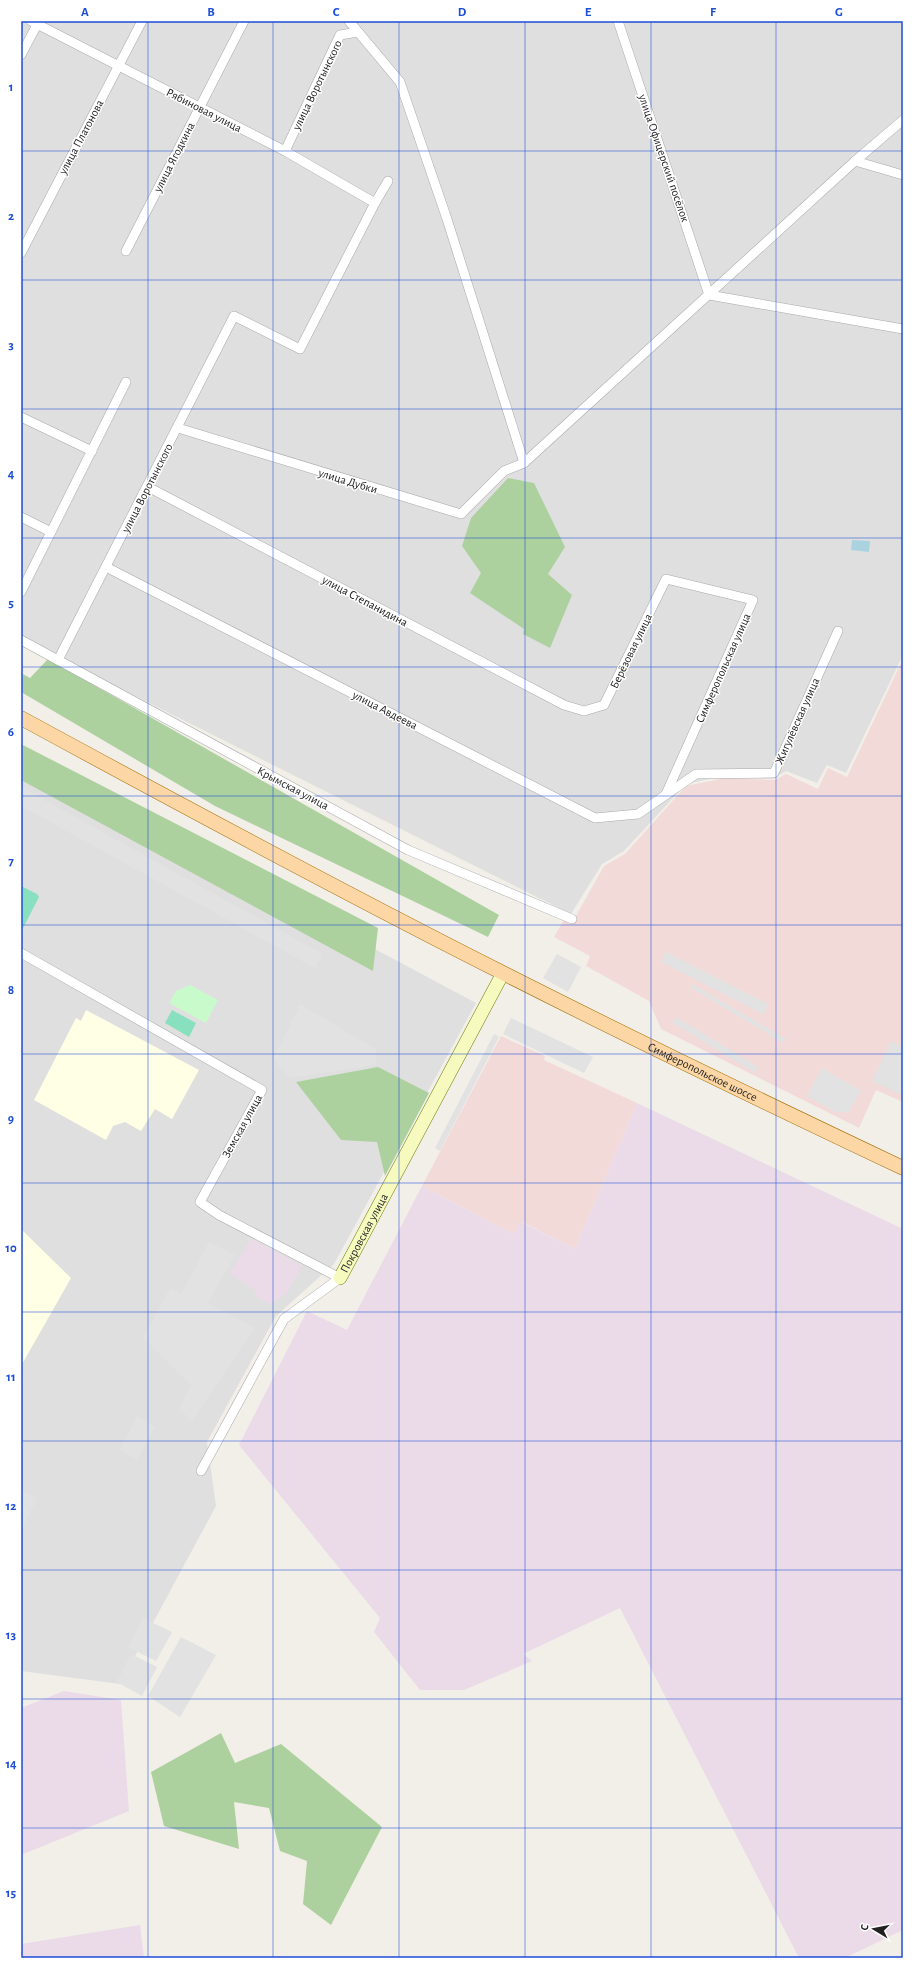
<svg xmlns="http://www.w3.org/2000/svg" width="924" height="1979" font-family="'Alegreya Sans',sans-serif">
<rect width="100%" height="100%" fill="#f2efe9"/>
<g fill="#e0dfdf">
<path d="M21,21h882v634l-57,118 -19,-8 -10,18 -31,-12 -13,8 -49,-3 -38,8 -62,67 -22,13 -31,50 -550,-275z"/>
<path d="M21,760l455,243 -142,261 -58,52 -69,126 9,64 -96,178 -99,-13z"/>
</g>
<g fill="#f2dad9">
<path d="M903,659v443l-27,-12 -17,38 -198,-99 -12,-28 -63,-35 4,-10 -36,-19 9,-16h10l31,-55 21,-12 61,-68 39,-8 50,2 11,-6 32,15 10,-21 19,9z"/>
<path d="M501,1036l44,20 -1,4 93,43 -62,146 -53,-27 -9,12 -91,-48z"/>
</g>
<g fill="#ebdbe8">
<path d="M637,1103l266,126v701l-58,28h-46l-179,-350 -97,46 9,7 -68,29h-44l-46,-58 6,-14 -141,-173 68,-134 40,19 75,-144 91,48 8,-12 54,27z"/>
<path d="M251,1239l51,27 -17,29 -15,9 -15,-8 2,-4 -27,-19z"/>
<path d="M64,1691l57,9 8,111 -108,44v-147z"/>
<path d="M140,1925l4,33h-123v-14z"/>
</g>
<g fill="#ffffe5">
<path d="M86,1010l113,60 -27,49 -17,-10 -14,22 -16,-9 -12,4 -7,14 -72,-40 42,-82 5,3z"/>
<path d="M21,1229l50,49 -50,88z"/>
</g>
<g fill="#add19e">
<path d="M508,478l26,5 31,64 -17,27 24,21 -22,53 -27,-14 1,-5 -54,-36 11,-20 -19,-27 9,-28z"/>
<path d="M48,659l451,256 -11,22 -273,-131 -194,-114v-19l9,5z"/>
<path d="M21,744l357,184 -5,43 -352,-191z"/>
<path d="M378,1067l51,26 -44,83 -8,-34 -36,-2 -45,-58z"/>
<path d="M221,1733l14,30 46,-19 101,83 -51,98 -28,-21 4,-43 -27,-10 -11,-43 -35,-6 5,47 -75,-23 -13,-54z"/>
</g>
<path fill="#c8facc" d="M190,985l28,15 -12,23 -37,-20 7,-12z"/>
<g fill="#88e0be">
<path d="M21,886l16,8 2,3 -18,35z"/>
<path d="M172,1010l24,13 -7,14 -24,-14z"/>
</g>
<g fill="#e2e2e2">
<path d="M21,787l302,167 -8,14 -294,-162z"/>
<path d="M666,952l102,52 -5,10 -102,-52z"/>
<path d="M557,954l24,13 -13,25 -25,-14z"/>
<path d="M692,984l94,55 -3,4 -93,-56z"/>
<path d="M300,1004l76,45v16l-87,13 -16,-19z"/>
<path d="M676,1017l82,50 -3,6 -82,-50z"/>
<path d="M511,1018l82,39 -9,16 -81,-39z"/>
<path d="M494,1034l5,3 -59,114 -5,-3z"/>
<path d="M891,1041l12,6v49l-31,-15z"/>
<path d="M822,1068l39,23 -13,21h-13l-28,-16z"/>
<path d="M209,1242l26,13 -27,48 47,25 -63,93 -13,-12 12,-24 -48,-47 27,-50 11,6z"/>
<path d="M137,1416l18,11 -18,33 -17,-10z"/>
<path d="M23,1492l14,6 -16,32v-34z"/>
<path d="M143,1618l29,14 -16,29 -28,-14z"/>
<path d="M181,1637l35,18 -36,62 -32,-21z"/>
<path d="M131,1654l26,13 -15,29 -25,-14z"/>
</g>
<path fill="#aad3df" d="M852,540l18,1 -1,11 -18,-2z"/>
<g fill="none" stroke-linecap="round" stroke-linejoin="round">
<g stroke="#a9a9a9" stroke-width="10">
<g id="street">
<path d="M31,21l254,130 90,52"/>
<path d="M349,21l51,61 47,137 77,244"/>
<path d="M618,21l91,274 194,34"/>
<path d="M21,55l18,-34"/>
<path d="M285,151l55,-116 18,-3"/>
<path d="M855,161l48,14"/>
<path d="M126,251l118,-230"/>
<path d="M21,253l121,-232"/>
<path d="M21,417l71,34"/>
<path d="M178,428l283,86 43,-43 20,-8 331,-302 48,-41"/>
<path d="M148,487l416,218 20,6 20,-6 62,-126 87,21 -87,194"/>
<path d="M21,517l30,15"/>
<path d="M106,567l489,251 43,-4 58,-40 78,-1 64,-142"/>
<path d="M21,592l105,-210"/>
<path d="M21,640l387,210 164,69"/>
<path d="M58,660l176,-344 66,33 75,-146 13,-22"/>
<path d="M21,953l241,137 -62,112 19,13 121,63 -56,41 -83,152"/>
</g>
</g>
<g stroke="#707d05" stroke-width="14">
<g id="secondary">
<path id="s1" d="M340,1278l163,-305"/>
</g>
</g>
<g stroke="#a06b00" stroke-width="15">
<g id="primary">
<path id="s2" d="M21,718c160,87 321,174 484,256 132,67 265,131 398,194"/>
</g>
</g>
<use href="#street" stroke="#fff" stroke-width="9"/>
<use href="#secondary" stroke="#f7fabf" stroke-width="13"/>
<use href="#primary" stroke="#fcd6a4" stroke-width="14"/>
</g>
<path fill="none" stroke="#1d4ed8" stroke-width="1" stroke-opacity="0.55" d="M148,21v1937M273,21v1937M399,21v1937M525,21v1937M651,21v1937M776,21v1937M21,151h882M21,280h882M21,409h882M21,538h882M21,667h882M21,796h882M21,925h882M21,1054h882M21,1183h882M21,1312h882M21,1441h882M21,1570h882M21,1699h882M21,1828h882"/>
<g text-anchor="middle" stroke-width="3" stroke-linejoin="round" paint-order="stroke">
<g font-size="12" fill="#222" stroke="#fff">
<text transform="translate(317 85) rotate(-64)" y="4">улица Воротынского</text>
<text transform="translate(204 110) rotate(27)" y="4">Рябиновая улица</text>
<text transform="translate(81 137) rotate(-62)" y="4">улица Платонова</text>
<text transform="translate(174 157) rotate(-63)" y="4">улица Ягодкина</text>
<text transform="translate(664 158) rotate(71)" y="4">улица Офицерский посёлок</text>
<text transform="translate(348 481) rotate(17)" y="4">улица Дубки</text>
<text transform="translate(147 488) rotate(-63)" y="4">улица Воротынского</text>
<text transform="translate(365 601) rotate(28)" y="4">улица Степанидина</text>
<text transform="translate(631 651) rotate(-64)" y="4">Берёзовая улица</text>
<text transform="translate(723 668) rotate(-66)" y="4">Симферопольская улица</text>
<text transform="translate(385 710) rotate(27)" y="4">улица Авдеева</text>
<text transform="translate(797 721) rotate(-66)" y="4">Жигулёвская улица</text>
<text transform="translate(293 788) rotate(28)" y="4">Крымская улица</text>
<text dy="4" stroke="none"><textPath href="#s2" startOffset="768">Симферопольское шоссе</textPath></text>
<text transform="translate(242 1126) rotate(-61)" y="4">Земская улица</text>
<text dy="4" stroke="none"><textPath href="#s1" startOffset="51">Покровская улица</textPath></text>
</g>
</g>
<rect width="924" height="1979" fill="none" stroke="#ffffff" stroke-width="44"/>
<g transform="translate(874 1929) rotate(280)" stroke="#ffffff" stroke-width="3" paint-order="stroke">
<path d="M0-3L7 15L0 10L-7 15Z" fill="#222222"/>
<text y="-6" font-size="11" font-weight="bold" text-anchor="middle" fill="#222222">С</text>
</g>
<rect x="22" y="22" width="880" height="1935" fill="none" stroke="#1d4ed8" stroke-width="1.5"/>
<g font-size="13" text-anchor="middle" font-weight="bold" fill="#1d4ed8">
<text x="85" y="16">A</text>
<text x="211" y="16">B</text>
<text x="336" y="16">C</text>
<text x="462" y="16">D</text>
<text x="588" y="16">E</text>
<text x="713" y="16">F</text>
<text x="839" y="16">G</text>
<text x="11" y="91">1</text>
<text x="11" y="220">2</text>
<text x="11" y="349">3</text>
<text x="11" y="478">4</text>
<text x="11" y="607">5</text>
<text x="11" y="736">6</text>
<text x="11" y="865">7</text>
<text x="11" y="994">8</text>
<text x="11" y="1123">9</text>
<text x="11" y="1252">10</text>
<text x="11" y="1381">11</text>
<text x="11" y="1510">12</text>
<text x="11" y="1639">13</text>
<text x="11" y="1768">14</text>
<text x="11" y="1897">15</text>
</g>
</svg>
